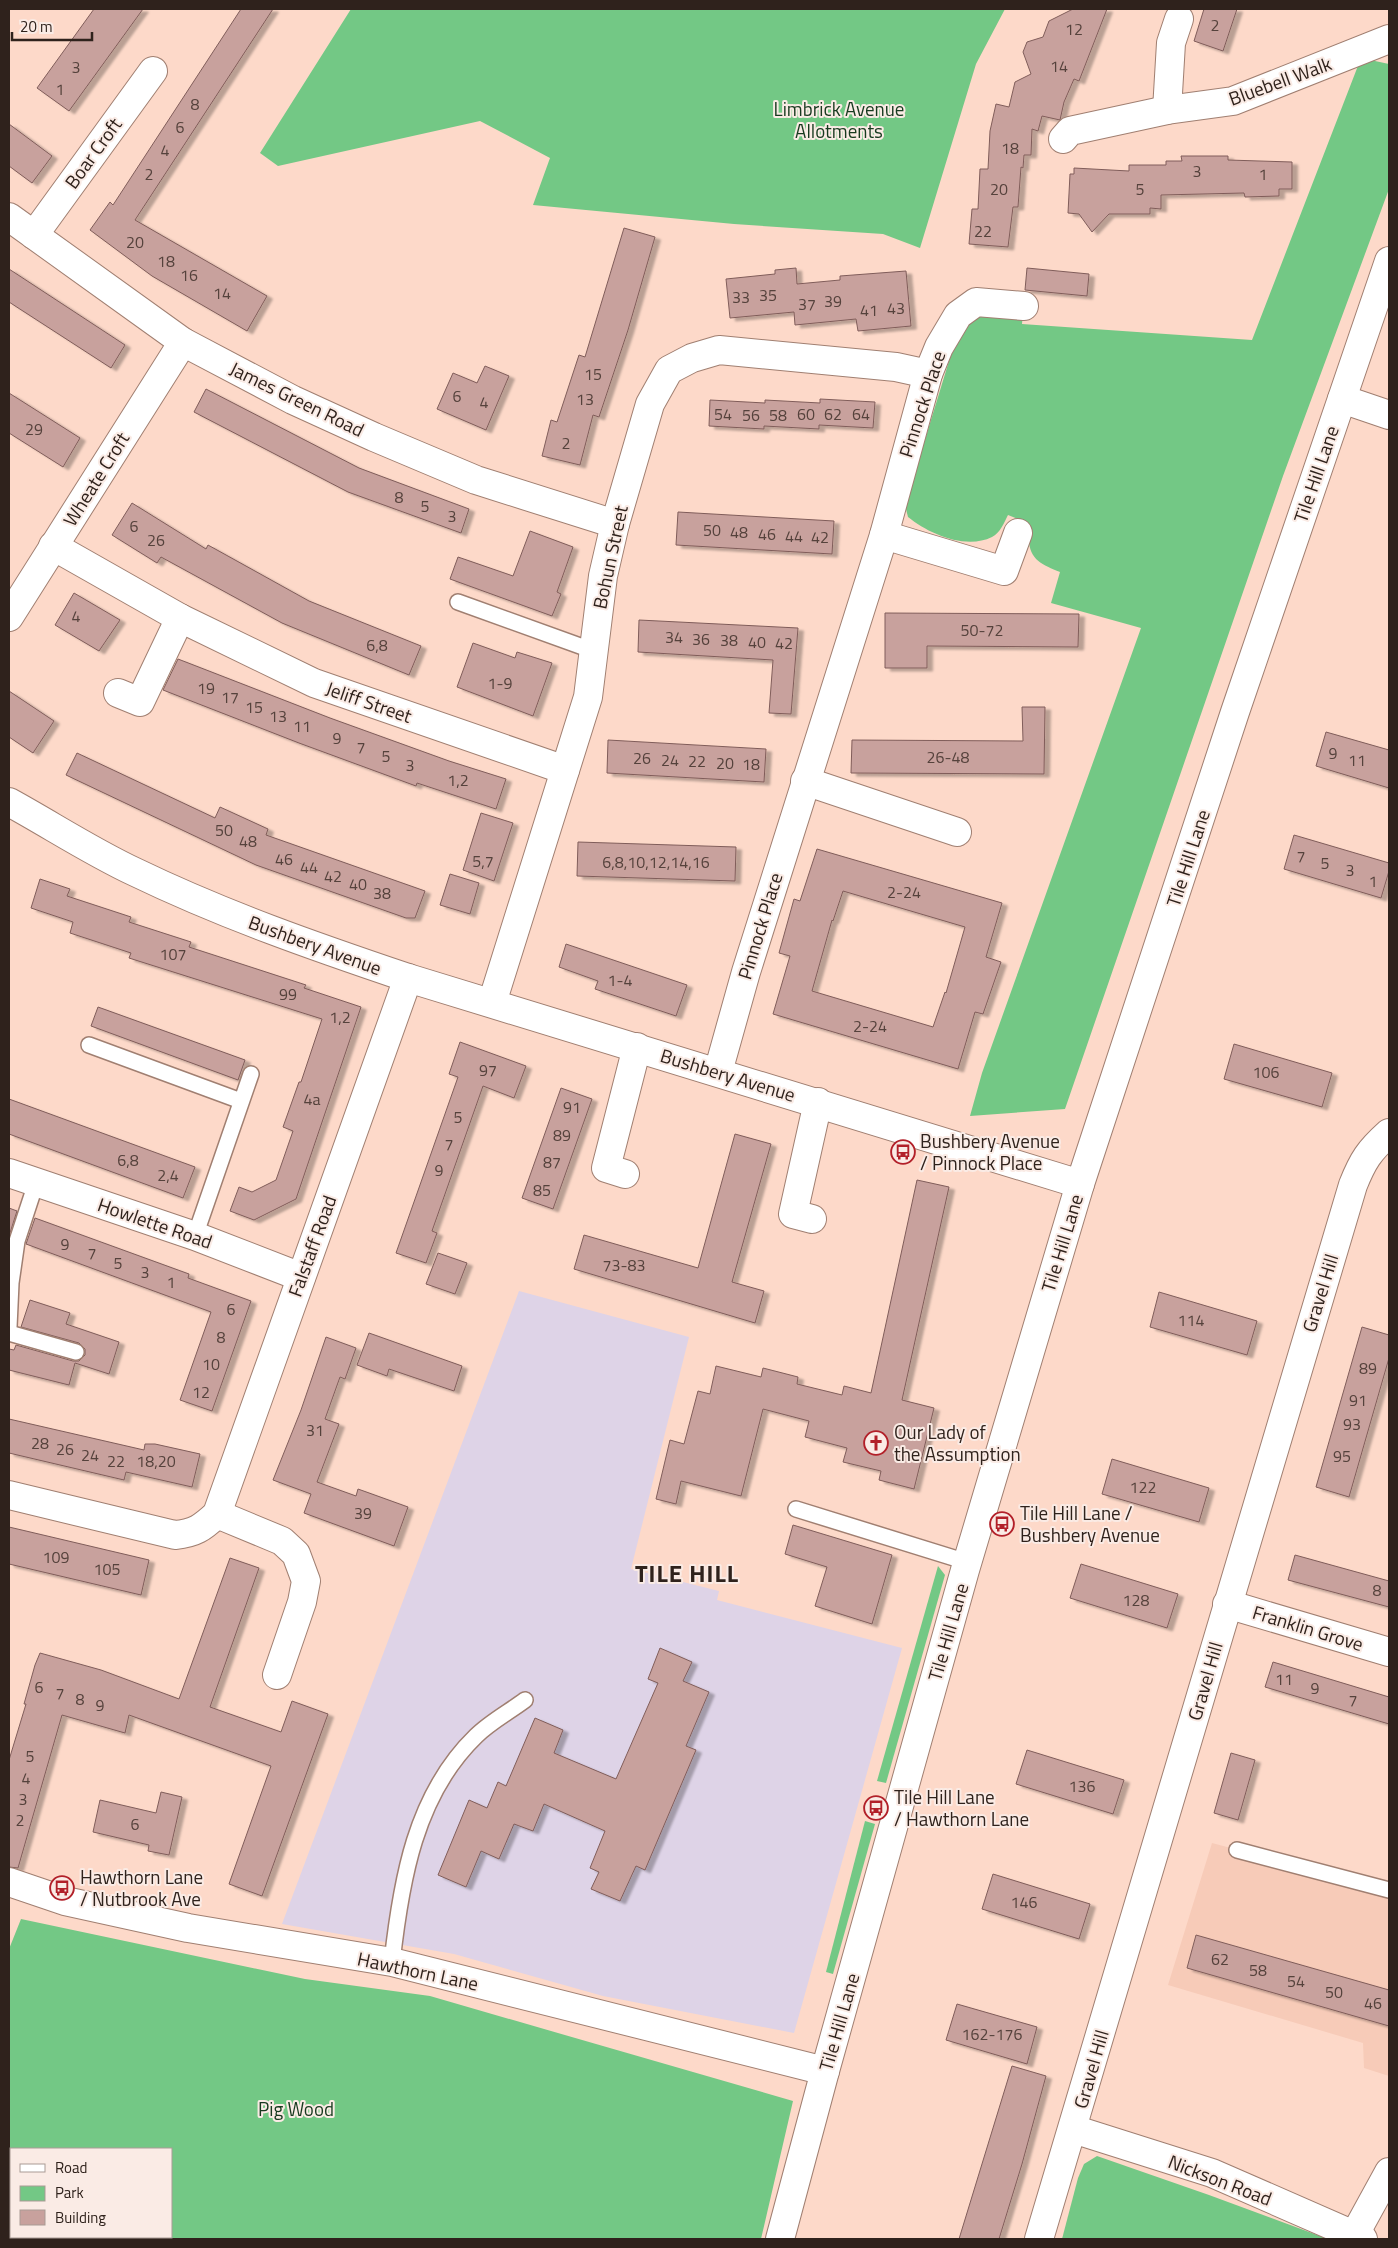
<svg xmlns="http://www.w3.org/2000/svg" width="1398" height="2248" font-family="'Titillium Web',sans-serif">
<defs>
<filter id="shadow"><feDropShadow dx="5.5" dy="3" stdDeviation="1" flood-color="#0004"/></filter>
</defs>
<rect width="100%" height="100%" fill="#fdd9c9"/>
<path fill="#f7cbb8" d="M1212,1843l177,47v186l-25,-8 -1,-25 -195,-58z"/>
<path fill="#ded3e7" d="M519,1291l170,46 -58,232 88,22 -2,9 185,48 -108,385 -191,-37 -149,-42 -172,-30z"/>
<g fill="#73c885" fill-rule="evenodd">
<path d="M351,9h654l-29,55 -56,184 -37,-14 -149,-10 -201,-19 17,-47 -70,-37 -202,45 -18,-13z"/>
<path d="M1361,58l28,6v125l-106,287 -218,633 -95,7 12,-43 159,-445 -90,-25 9,-31c-17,-7 -31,-12 -31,-33 0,-7 2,-10 -1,-16l-20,-8c-4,8 -8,18 -16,22 -26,13 -63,-3 -84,-20l-3,-12 55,-180 15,-15 48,2 -1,12 230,16z"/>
<path d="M938,1566l7,9 -59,208 -9,-2z"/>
<path d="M865,1821l10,3 -42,150 -7,-2z"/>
<path d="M21,1919l284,60 125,17 363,105 -32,138h-752v-290zM171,2149v88h-160v-88z"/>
<path d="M1097,2156l112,39 119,44h-266l16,-61 6,-14z"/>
</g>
<g fill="#c8a19d" stroke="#805d5a" fill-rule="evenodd" filter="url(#shadow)">
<path d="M94,9h49l-74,102 -32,-23z"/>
<path d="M241,9h32l-138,211 132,76 -20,35 -95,-55 -62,-46 20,-28 3,3z"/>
<path d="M1073,9h34l-28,72 -5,-2 -10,23 -4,18 -18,-4 -4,15 -6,-2 -1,26h-7l-1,13 -2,-1 -3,40h-5l-5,40 -39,-3 3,-35h6l2,-40h8l2,-38 6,-27 13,3 6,-25 16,-8 -8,-22 4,-10 16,-5 6,-16z"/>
<path d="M1204,9h33l-14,42 -29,-10z"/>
<path d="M9,124l43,32 -20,27 -23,-17z"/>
<path d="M1181,156h47v4l64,2v27h-13v7l-34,1 -1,-4 -83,2v14l-11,-1v6h-41l-17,18 -13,-18 -11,-1 2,-39h4v-6l55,3v-6h37v-4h16z"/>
<path d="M624,228l31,9 -27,93 -29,87 -6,-2 -13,50 -38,-9 9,-36 6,2 22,-67 6,2z"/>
<path d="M796,268l1,16 43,-4v-4l66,-5 5,55 -53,5 -2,-12 -61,6 -1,-13 -64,6 -4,-39 49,-5v-4z"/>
<path d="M1027,268l62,6 -2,22 -62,-6z"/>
<path d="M9,269l116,76 -14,23 -102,-66z"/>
<path d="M485,366l24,10 -23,54 -49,-21 16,-36 24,10z"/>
<path d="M206,389l153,79 110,41 -8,24 -113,-41 -154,-80z"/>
<path d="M9,393l71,45 -17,29 -54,-34z"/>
<path d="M820,399l55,3 -2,26 -54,-3v4l-55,-3v3l-55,-3 1,-26 55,3v-3l55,3z"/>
<path d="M132,503l74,46 2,-4 101,56 112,45 -12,29 -127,-52 -121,-66 -4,6 -45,-28z"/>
<path d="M678,512l156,9 -2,33 -156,-9z"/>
<path d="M530,531l43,16 -16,45 4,2 -9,22 -102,-37 8,-22 55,19z"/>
<path d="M74,593l46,27 -21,31 -44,-26z"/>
<path d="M885,613l194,1 -1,33 -151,-1v22h-42z"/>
<path d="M639,620l159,8 -7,86 -22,-1 4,-53 -135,-8z"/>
<path d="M473,643l42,15 2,-6 35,11 -19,53 -76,-29z"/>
<path d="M178,659l152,59 119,43 57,18 -10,30 -79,-26 -1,3 -117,-43 -136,-53z"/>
<path d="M9,691l45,30 -21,32 -24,-16z"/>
<path d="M1022,707h23l-1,67 -193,-1 1,-33 171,1z"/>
<path d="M1326,732l63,18v38l-73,-22z"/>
<path d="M608,740l158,9 -2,33 -157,-9z"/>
<path d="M77,753l138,65 5,-11 48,22 -2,6 159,56 -10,27h-9l-150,-53 -190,-90z"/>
<path d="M481,813l32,10 -19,58 -31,-11z"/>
<path d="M1294,835l95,28v8l-8,27 -97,-29z"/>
<path d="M578,842l158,5 -1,34 -158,-5z"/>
<path d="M817,849l185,54 -16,54 15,5 -18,52 -8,-2 -17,57 -185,-55 17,-58 -11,-3 15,-54 6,2zM843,891l122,36 -19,66 -1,-1 -12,35 -121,-36 20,-71 1,1z"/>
<path d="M450,874l29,9 -9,31 -30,-9z"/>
<path d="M40,879l30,10 -3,7 64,21 -2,5 62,20 -2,5 117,38 -2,3 57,19 -65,192 -42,21 -24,-9 9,-24 13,5 24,-12 17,-49 -10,-4 16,-45h2l21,-63 -193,-61 2,-5 -61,-20 3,-11 -42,-14z"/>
<path d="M566,944l121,41 -11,31 -81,-27 3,-8 -39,-14z"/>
<path d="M98,1007l147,53 -7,20 -147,-54z"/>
<path d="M460,1042l66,24 -12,32 -31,-12 -51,145 5,2 -11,30 -30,-10 62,-176 -9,-3z"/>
<path d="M1234,1044l98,29 -10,34 -98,-28z"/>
<path d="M561,1088l31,11 -39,110 -31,-11z"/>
<path d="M9,1099l186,68 -12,31 -174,-64z"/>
<path d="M735,1134l36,10 -39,138 32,9 -9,32 -181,-54 10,-34 114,33z"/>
<path d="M917,1180l32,7 -47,213 32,8 -20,81 -35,-9 2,-9 -38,-9 4,-14 -42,-11 4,-16 -46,-12 -22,87 -60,-15 -5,23 -20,-5 14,-59 14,4 14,-53 12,3 6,-28 45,11 2,-9 35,9 -1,7 45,11 2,-9 27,7z"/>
<path d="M9,1208l8,3 -8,25z"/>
<path d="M35,1218l154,56 -1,4 63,23 -39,110 -32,-11 31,-88 -185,-68z"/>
<path d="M438,1253l29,10 -12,31 -29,-10z"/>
<path d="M1159,1292l98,29 -10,34 -97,-28z"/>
<path d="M30,1300l40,13 -4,11 53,18 -10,32 -34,-11 -6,22 -60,-15v-21l5,1 2,-5 57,16h6l6,-6v-6l-6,-6 -58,-16z"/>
<path d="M1362,1327l27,8v23l-40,139 -33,-10z"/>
<path d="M369,1333l93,33 -8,25 -65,-22 -2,7 -30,-11z"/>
<path d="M326,1337l30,11 -11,31 -5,-2 -15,42 14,5 -22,58 39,14 2,-7 50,18 -14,39 -90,-33 7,-19 -38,-14 28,-70z"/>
<path d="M9,1419l135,31 1,-6h10l45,10 -8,33 -66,-15 -2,8 -115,-27z"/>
<path d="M1112,1459l97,29 -10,34 -97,-28z"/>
<path d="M793,1525l99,30 -20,69 -57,-18 12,-39 -42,-13z"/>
<path d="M9,1527l140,33 -8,35 -132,-31z"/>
<path d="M1295,1555l94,26v26l-101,-27z"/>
<path d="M230,1558l29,10 -49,139 71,25 11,-31 36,13 -66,182 -33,-12 42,-118 -142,-51 -4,18 -63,-18 -44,153 -9,-1v-107l17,-56h-2l11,-39 5,-12 61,17 78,29z"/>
<path d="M1081,1564l97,30 -11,34 -97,-30z"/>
<path d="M660,1648l32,14 -9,19 26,11 -23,54 10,4 -51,120 -9,-4 -16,35 -29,-12 8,-17 -9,-4 15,-37 -61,-27 -11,27 -19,-7 -15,35 -18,-8 -15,36 -28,-12 31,-75 18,8 11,-26 8,4 29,-68 28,12 -9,23 62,26 42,-96 -10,-4z"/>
<path d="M1273,1662l116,35v27l-124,-37z"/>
<path d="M1027,1750l97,30 -11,34 -97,-30z"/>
<path d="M1231,1753l24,7 -17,60 -24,-7z"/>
<path d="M161,1792l21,5 -13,58 -21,-4 1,-6 -56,-13 7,-32 56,13z"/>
<path d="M993,1874l97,30 -11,35 -97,-30z"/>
<path d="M1196,1935l193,55v36l-202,-58z"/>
<path d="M957,2004l80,23 -10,37 -81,-24z"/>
<path d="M1012,2066l34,10 -24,88 -23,75h-40z"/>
</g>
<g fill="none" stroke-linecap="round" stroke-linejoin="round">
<g stroke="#a07f71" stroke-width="18">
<g id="lane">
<path d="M458,602l136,49"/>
<path d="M89,1045l152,56"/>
<path d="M195,1236l56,-162"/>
<path d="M9,1327l2,-44 6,-42 19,-58"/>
<path d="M9,1333l67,19"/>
<path d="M796,1509l171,53"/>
<path d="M1237,1850l152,40"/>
<path d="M392,1962c9,-81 23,-167 84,-226 14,-14 33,-24 49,-36"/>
</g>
</g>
<g stroke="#a07f71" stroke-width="30">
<g id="street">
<path d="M1179,19l-8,24 -4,67 66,-9 156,-62"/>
<path d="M1063,139l7,-8 97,-21"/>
<path d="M9,217l174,125 110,58 81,37 102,43 139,44"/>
<path d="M34,235l119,-164"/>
<path d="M1342,399l47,16"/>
<path d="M884,535l120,36 14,-38"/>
<path d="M53,546l127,72 134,65 251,87"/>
<path d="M9,617l174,-275"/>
<path d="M118,693l22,9 40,-84"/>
<path d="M805,781l152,51"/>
<path d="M9,802c42,23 83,50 126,70 89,43 181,75 273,106l672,206"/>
<path d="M492,1003l96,-306 15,-121 12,-52 35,-120 19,-34 23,-12 27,-8 177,17 32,7"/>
<path d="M718,1072l28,-100 138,-437 44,-161 11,-27 19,-32 18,-13 48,4"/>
<path d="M9,1173l186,63 106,41"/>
<path d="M625,1174l-19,-6 31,-121"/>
<path d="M812,1219l-19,-5 25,-112"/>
<path d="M9,1495l166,40c20,-2 27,-7 42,-21l191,-536"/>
<path d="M217,1514l65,27 14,13 10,27 -4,21 -25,73"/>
<path d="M1227,1604l162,48"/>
<path d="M9,1882l56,19 123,27 204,34 433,109"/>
<path d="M1073,2129l139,44 151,66"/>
<path d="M1355,2234l34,-62"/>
<path d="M1039,2239l314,-1054c10,-25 16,-34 36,-52"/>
</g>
</g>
<g stroke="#a07f71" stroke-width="30">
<path id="secondary" d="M780,2239l45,-168 140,-501 115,-386 155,-472 154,-451"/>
</g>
<use href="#lane" stroke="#fff" stroke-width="15"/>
<use href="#street" stroke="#fff" stroke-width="28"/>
<use href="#secondary" stroke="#fff" stroke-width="28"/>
</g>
<defs>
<g id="bus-ring" transform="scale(1.25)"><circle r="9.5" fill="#faebe5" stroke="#b22029" stroke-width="1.5"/><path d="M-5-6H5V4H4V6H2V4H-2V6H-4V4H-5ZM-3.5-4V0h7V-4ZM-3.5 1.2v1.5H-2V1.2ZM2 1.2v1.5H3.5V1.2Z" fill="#b22029"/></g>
<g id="church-ring" transform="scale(1.25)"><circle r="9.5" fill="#faebe5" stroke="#b22029" stroke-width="1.5"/><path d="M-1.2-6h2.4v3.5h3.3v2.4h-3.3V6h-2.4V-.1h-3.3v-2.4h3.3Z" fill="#b22029"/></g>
</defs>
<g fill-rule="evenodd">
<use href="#bus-ring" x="903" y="1152"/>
<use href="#church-ring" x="876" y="1443"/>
<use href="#bus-ring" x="1002" y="1524"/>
<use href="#bus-ring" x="876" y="1808"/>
<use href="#bus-ring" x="62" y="1888"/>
</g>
<g text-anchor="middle" stroke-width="4" stroke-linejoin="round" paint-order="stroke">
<g font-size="16" fill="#55423c">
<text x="1215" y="31">2</text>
<text x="1074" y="35">12</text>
<text x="1059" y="72">14</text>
<text x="76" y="73">3</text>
<text x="60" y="95">1</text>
<text x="195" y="110">8</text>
<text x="180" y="133">6</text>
<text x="1010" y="154">18</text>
<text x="165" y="156">4</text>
<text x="1197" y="177">3</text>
<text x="149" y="180">2</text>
<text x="1263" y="180">1</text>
<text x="999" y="195">20</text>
<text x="1140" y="195">5</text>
<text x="983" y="237">22</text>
<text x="135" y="248">20</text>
<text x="166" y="267">18</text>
<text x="189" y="281">16</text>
<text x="222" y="299">14</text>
<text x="768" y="301">35</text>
<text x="741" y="303">33</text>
<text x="833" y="307">39</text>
<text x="807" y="310">37</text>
<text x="896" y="314">43</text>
<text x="869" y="316">41</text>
<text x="593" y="380">15</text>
<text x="457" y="402">6</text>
<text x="585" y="405">13</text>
<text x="484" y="408">4</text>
<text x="723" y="420">54</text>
<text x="806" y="420">60</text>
<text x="833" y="420">62</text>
<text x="861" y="420">64</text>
<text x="751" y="421">56</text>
<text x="778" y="421">58</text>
<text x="34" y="435">29</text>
<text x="566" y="449">2</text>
<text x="399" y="503">8</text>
<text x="425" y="512">5</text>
<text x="452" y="522">3</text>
<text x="134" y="532">6</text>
<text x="712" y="536">50</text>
<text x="739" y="538">48</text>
<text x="767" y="540">46</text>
<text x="794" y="542">44</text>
<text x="820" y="543">42</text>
<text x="156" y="546">26</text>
<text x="76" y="622">4</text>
<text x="982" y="636">50-72</text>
<text x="674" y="643">34</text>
<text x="701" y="645">36</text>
<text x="729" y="646">38</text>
<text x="757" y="648">40</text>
<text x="784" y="649">42</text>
<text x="377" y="651">6,8</text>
<text x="500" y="689">1-9</text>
<text x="206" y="694">19</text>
<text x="230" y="703">17</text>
<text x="254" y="713">15</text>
<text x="278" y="722">13</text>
<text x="302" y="732">11</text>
<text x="337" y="744">9</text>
<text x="361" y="753">7</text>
<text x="1333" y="759">9</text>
<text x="386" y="762">5</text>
<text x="948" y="763">26-48</text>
<text x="642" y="764">26</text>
<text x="670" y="766">24</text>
<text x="1357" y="766">11</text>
<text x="697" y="767">22</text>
<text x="725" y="769">20</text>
<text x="751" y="770">18</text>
<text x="410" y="771">3</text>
<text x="458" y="786">1,2</text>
<text x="224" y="836">50</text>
<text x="248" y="847">48</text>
<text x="1301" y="862">7</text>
<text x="284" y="865">46</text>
<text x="483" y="867">5,7</text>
<text x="656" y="868">6,8,10,12,14,16</text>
<text x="1325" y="869">5</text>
<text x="309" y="873">44</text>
<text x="1350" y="876">3</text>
<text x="333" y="882">42</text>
<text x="1373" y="887">1</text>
<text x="358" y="890">40</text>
<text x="904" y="898">2-24</text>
<text x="382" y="899">38</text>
<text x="173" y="960">107</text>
<text x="620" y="986">1-4</text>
<text x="288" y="1000">99</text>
<text x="340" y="1023">1,2</text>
<text x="870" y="1032">2-24</text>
<text x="488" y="1076">97</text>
<text x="1266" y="1078">106</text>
<text x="312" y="1105">4a</text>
<text x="572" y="1113">91</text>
<text x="458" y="1123">5</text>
<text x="562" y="1141">89</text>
<text x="449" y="1150">7</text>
<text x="128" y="1166">6,8</text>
<text x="552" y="1168">87</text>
<text x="439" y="1176">9</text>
<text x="168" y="1181">2,4</text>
<text x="542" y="1196">85</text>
<text x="65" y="1250">9</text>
<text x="92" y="1259">7</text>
<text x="118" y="1269">5</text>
<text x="624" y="1271">73-83</text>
<text x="145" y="1278">3</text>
<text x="171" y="1288">1</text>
<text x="231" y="1315">6</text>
<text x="1191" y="1326">114</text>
<text x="221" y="1343">8</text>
<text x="211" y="1370">10</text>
<text x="1368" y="1374">89</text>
<text x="201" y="1398">12</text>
<text x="1358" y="1406">91</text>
<text x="1352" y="1430">93</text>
<text x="315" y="1436">31</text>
<text x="40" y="1449">28</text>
<text x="65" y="1455">26</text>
<text x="90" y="1461">24</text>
<text x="1342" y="1462">95</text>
<text x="116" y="1467">22</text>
<text x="156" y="1467">18,20</text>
<text x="1143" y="1493">122</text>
<text x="363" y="1519">39</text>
<text x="56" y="1563">109</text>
<text x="107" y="1575">105</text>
<text x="1377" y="1596">8</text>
<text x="1136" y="1606">128</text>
<text x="1284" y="1685">11</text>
<text x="39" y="1693">6</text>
<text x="1315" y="1694">9</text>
<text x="60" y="1699">7</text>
<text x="80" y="1705">8</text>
<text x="1353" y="1706">7</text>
<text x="100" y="1711">9</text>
<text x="30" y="1762">5</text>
<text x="26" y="1784">4</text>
<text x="1082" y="1792">136</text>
<text x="23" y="1805">3</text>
<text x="20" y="1826">2</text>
<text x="135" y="1830">6</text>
<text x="1024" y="1908">146</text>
<text x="1220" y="1965">62</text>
<text x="1258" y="1976">58</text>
<text x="1296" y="1987">54</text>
<text x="1334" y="1998">50</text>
<text x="1373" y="2009">46</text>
<text x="992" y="2040">162-176</text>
</g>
<g font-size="19" fill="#2f221c" stroke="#faebe5">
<text transform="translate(1280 81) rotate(-20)" y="7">Bluebell Walk</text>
<text transform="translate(93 153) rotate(-54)" y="7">Boar Croft</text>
<text transform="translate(297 399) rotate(26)" y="7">James Green Road</text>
<text transform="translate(922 404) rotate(-72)" y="7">Pinnock Place</text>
<text transform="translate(1316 474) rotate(-71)" y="7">Tile Hill Lane</text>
<text transform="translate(96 479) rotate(-58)" y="7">Wheate Croft</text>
<text transform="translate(610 557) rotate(-78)" y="7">Bohun Street</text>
<text transform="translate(369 702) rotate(19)" y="7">Jeliff Street</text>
<text transform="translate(1188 858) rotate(-72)" y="7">Tile Hill Lane</text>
<text transform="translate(760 926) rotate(-73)" y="7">Pinnock Place</text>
<text transform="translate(315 945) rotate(20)" y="7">Bushbery Avenue</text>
<text transform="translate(728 1075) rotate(17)" y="7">Bushbery Avenue</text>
<text transform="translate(155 1223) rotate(19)" y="7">Howlette Road</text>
<text transform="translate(1062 1243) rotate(-73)" y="7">Tile Hill Lane</text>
<text transform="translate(312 1246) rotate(-70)" y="7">Falstaff Road</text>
<text transform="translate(1320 1293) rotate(-73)" y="7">Gravel Hill</text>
<text transform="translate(1308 1628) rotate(17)" y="7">Franklin Grove</text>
<text transform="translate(948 1632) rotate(-74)" y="7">Tile Hill Lane</text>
<text transform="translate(1205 1681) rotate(-74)" y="7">Gravel Hill</text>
<text transform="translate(418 1971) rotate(12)" y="7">Hawthorn Lane</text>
<text transform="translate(839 2022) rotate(-74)" y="7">Tile Hill Lane</text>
<text transform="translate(1091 2069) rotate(-74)" y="7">Gravel Hill</text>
<text transform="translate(1220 2180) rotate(21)" y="7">Nickson Road</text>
</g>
<g font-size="19" fill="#173a1f" stroke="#faebe5">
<text x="839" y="116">Limbrick Avenue<tspan x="839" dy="22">Allotments</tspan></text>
<text x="296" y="2116">Pig Wood</text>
</g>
<g font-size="19" fill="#2f221c" stroke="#faebe5" text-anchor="start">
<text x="920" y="1148">Bushbery Avenue<tspan x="920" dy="22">/ Pinnock Place</tspan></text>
<text x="894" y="1439">Our Lady of<tspan x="894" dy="22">the Assumption</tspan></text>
<text x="1020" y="1520">Tile Hill Lane /<tspan x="1020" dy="22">Bushbery Avenue</tspan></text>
<text x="894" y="1804">Tile Hill Lane<tspan x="894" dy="22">/ Hawthorn Lane</tspan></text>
<text x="80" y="1884">Hawthorn Lane<tspan x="80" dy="22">/ Nutbrook Ave</tspan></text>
</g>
<g font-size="24" font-weight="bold" letter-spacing="1" fill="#2f221c" stroke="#faebe5">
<text x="687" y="1582">TILE HILL</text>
</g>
</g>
<rect width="1398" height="2248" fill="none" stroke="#2f221c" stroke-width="20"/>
<rect x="10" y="2148" width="162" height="90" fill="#faebe5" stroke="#a99b95"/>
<rect x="20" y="2164" width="25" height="8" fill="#ffffff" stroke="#a99b95"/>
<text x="55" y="2173" font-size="15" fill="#2f221c">Road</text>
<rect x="20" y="2186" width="25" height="15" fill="#73c885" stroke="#a99b95"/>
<text x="55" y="2198" font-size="15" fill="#2f221c">Park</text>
<rect x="20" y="2210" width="25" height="15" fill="#c8a19d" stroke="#a99b95"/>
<text x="55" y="2223" font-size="15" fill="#2f221c">Building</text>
<path d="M12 32v8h80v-8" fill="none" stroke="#2f221c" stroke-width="2.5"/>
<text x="20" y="32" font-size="15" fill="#2f221c" stroke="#faebe5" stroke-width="4" paint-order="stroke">20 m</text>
</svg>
